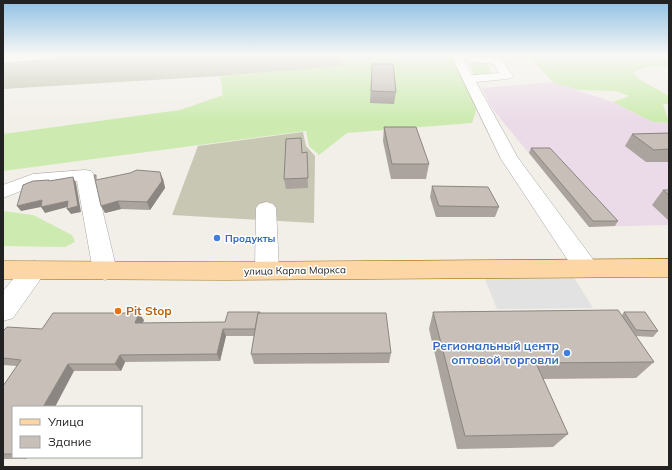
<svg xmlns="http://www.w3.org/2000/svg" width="672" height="470" font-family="Mulish,sans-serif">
<rect width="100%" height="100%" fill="#f2efe9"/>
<path fill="#ebdbe8" d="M552,82l61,20 40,20 16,1v102l-80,2 -98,-120 -9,-19z"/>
<g fill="#c7c7b4">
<path d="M69,55h272l3,11 -124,10 -217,13v-27z"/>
<path d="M303,132l3,14 9,10 -1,67 -142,-8 26,-69z"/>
</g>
<g fill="#cdebb0">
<path d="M341,55h108l28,52 -5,16 -125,10 -28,22 -10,-9 -3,-15 -303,40v-37l177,-24 43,-15 -3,-19 123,-10z"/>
<path d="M525,55h144v12c-13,-2 -24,-1 -35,6l5,6 30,17v8h-6l6,19 -16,-1 -40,-20 16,-6 -13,-5 -37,-1 -25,-7 -21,-22 -9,-5z"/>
<path d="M468,60l20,3 3,11 -16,2z"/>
<path d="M3,211l30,4 39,20 3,7 -10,5 -62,-1z"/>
</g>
<path fill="#e2e2e2" d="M568,268l25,40 -96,1 -16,-40z"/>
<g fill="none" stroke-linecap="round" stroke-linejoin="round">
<g stroke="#a9a9a9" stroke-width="1">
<g id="minor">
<path d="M27,55h31l-5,3 -50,5v-6z"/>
<path d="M451,55h12l38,4 12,17 -2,2 -4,1 -31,3 42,76 77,104 3,6 -3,6 -9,3 -9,-3 -76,-115zM464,61l30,3 5,9 -27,2z"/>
<path d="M85,170l6,1 3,4 23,96 -3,6 -9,3 -9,-3 -3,-6 -16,-90 -41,4 -33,13v-13l30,-11z"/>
<path d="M266,202l7,2 3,4 3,62 -3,6 -9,3 -9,-3 -3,-6 1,-62 3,-4z"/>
<path d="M35,261l9,3 3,6 -34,48 -10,3v-30l23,-27z"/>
</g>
</g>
<g stroke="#a06b00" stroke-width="1">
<path id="major" d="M669,259v18l-443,3 -223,-1v-18l223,1z"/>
</g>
<use href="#minor" fill="#fff" fill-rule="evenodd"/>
<use href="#major" fill="#fcd6a4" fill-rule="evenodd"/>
</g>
<g fill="#aba49e">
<path d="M372,64l24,28 -2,12 -24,-1z"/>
<path d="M384,127l45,37 -3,15h-35l-8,-38z"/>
<path d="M669,133v29h-23l-21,-16 7,-12z"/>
<path d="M531,148l87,73 -3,5 -26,1 -60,-74z"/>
<path d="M307,152l1,36 -22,1 -2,-10 18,-26z"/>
<path d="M163,179l2,9 -15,22 -29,-1 -16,4 -7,-33z"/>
<path d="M432,186l67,21 -4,10h-59l-6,-20z"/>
<path d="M663,190h6v31l-17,-16z"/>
<path d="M260,312v1l131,40 -2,10 -135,1 -3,-10 3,-18h-28l-6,25 -95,1 -4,9h-47l-61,36v50h14l-1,2h-23v-73l14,-20 -14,-1v-34l39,-2 102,-9 -1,3 82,-1z"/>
<path d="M433,312l189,3 2,-3 34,19 -5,6 -17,-1 18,26 -18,16 -93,1 25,55 -15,13 -96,2 -28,-120z"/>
</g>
<g fill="#8b8681">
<path d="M160,172l3,7 2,9 -15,22 -3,-8z"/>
<path d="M73,177l3,6 5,29 -10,2 -4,-5z"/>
<path d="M42,200l4,6 -25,5 -4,-5z"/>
<path d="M68,201l3,5 -26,7 -4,-6z"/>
<path d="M118,201l3,8 -16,4 -4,-7z"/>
<path d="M139,313l5,7 -5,10 -4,-7z"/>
<path d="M223,329l3,7 -6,25 -3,-7z"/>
<path d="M120,355l5,7 -4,9 -6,-7z"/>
<path d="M68,364l6,7 -19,36h-12z"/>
<path d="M22,457h5l-1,2z"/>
</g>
<g fill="#c7bfb8" stroke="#8b8681">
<path d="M372,64h21l3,28 -25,-1z"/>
<path d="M384,127h32l13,37h-37z"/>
<path d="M669,133v16l-15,1 -22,-16z"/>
<path d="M301,138l1,15 5,-1 1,26 -24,1 2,-40z"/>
<path d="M531,148h19l68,73h-25z"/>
<path d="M137,170l23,2 2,9 -15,21 -29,-1 -17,5 -7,-31h2v5l34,-7z"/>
<path d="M73,177l5,29 -11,3 1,-8 -27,6 1,-7 -25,6 6,-21 10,-4 16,-1v1z"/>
<path d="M432,186l56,1 11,20 -60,-1z"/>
<path d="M663,190h6v5z"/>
<path d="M618,310l36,52 -118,1 32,71 -103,2 -32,-124z"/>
<path d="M228,312h32v1h-2l-3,16h-32l-6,25 -97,1 -5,9h-47l-25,43h-30v47h-10v-68l18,-26 -18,-2v-27l4,-4 35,2 11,-16h86l-4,10 90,-1z"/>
<path d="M624,312h21l13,19 -22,-1z"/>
<path d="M258,313h128l5,40 -140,1z"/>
</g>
<linearGradient id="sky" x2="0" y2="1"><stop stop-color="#8fc0e4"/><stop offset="0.46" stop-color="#f9f8f5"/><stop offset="1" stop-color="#f9f8f5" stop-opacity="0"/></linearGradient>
<rect width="672" height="120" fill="url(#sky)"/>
<g fill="#3f7fe0" stroke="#fff" stroke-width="1.5">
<circle cx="217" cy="238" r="4"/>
<circle cx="567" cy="353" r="4"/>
</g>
<circle fill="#e8710a" stroke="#fff" stroke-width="1.5" cx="118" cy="311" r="4"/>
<g text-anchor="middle" stroke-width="3" stroke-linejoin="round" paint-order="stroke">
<g font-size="10" font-weight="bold" fill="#366cbe" stroke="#fff" text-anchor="start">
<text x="225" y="242">Продукты</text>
</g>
<g font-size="10" fill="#222" stroke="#fff">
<text transform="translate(295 270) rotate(-1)" y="4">улица Карла Маркса</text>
</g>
<g font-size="12" font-weight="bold" fill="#c56008" stroke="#fff" text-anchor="start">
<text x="126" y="315">Pit Stop</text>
</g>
<g font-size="12" font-weight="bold" fill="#366cbe" stroke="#fff" text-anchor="end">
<text x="559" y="350">Региональный центр<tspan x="559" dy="14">оптовой торговли</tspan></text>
</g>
</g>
<rect width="672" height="470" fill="none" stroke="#222222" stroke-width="8"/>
<rect x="12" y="406" width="130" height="52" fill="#ffffff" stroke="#a7a7a7"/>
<rect x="20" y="419" width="20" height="6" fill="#fcd6a4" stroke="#a7a7a7"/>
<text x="48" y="426" font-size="12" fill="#222222">Улица</text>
<rect x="20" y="436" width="20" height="12" fill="#c7bfb8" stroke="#a7a7a7"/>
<text x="48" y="446" font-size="12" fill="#222222">Здание</text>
</svg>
